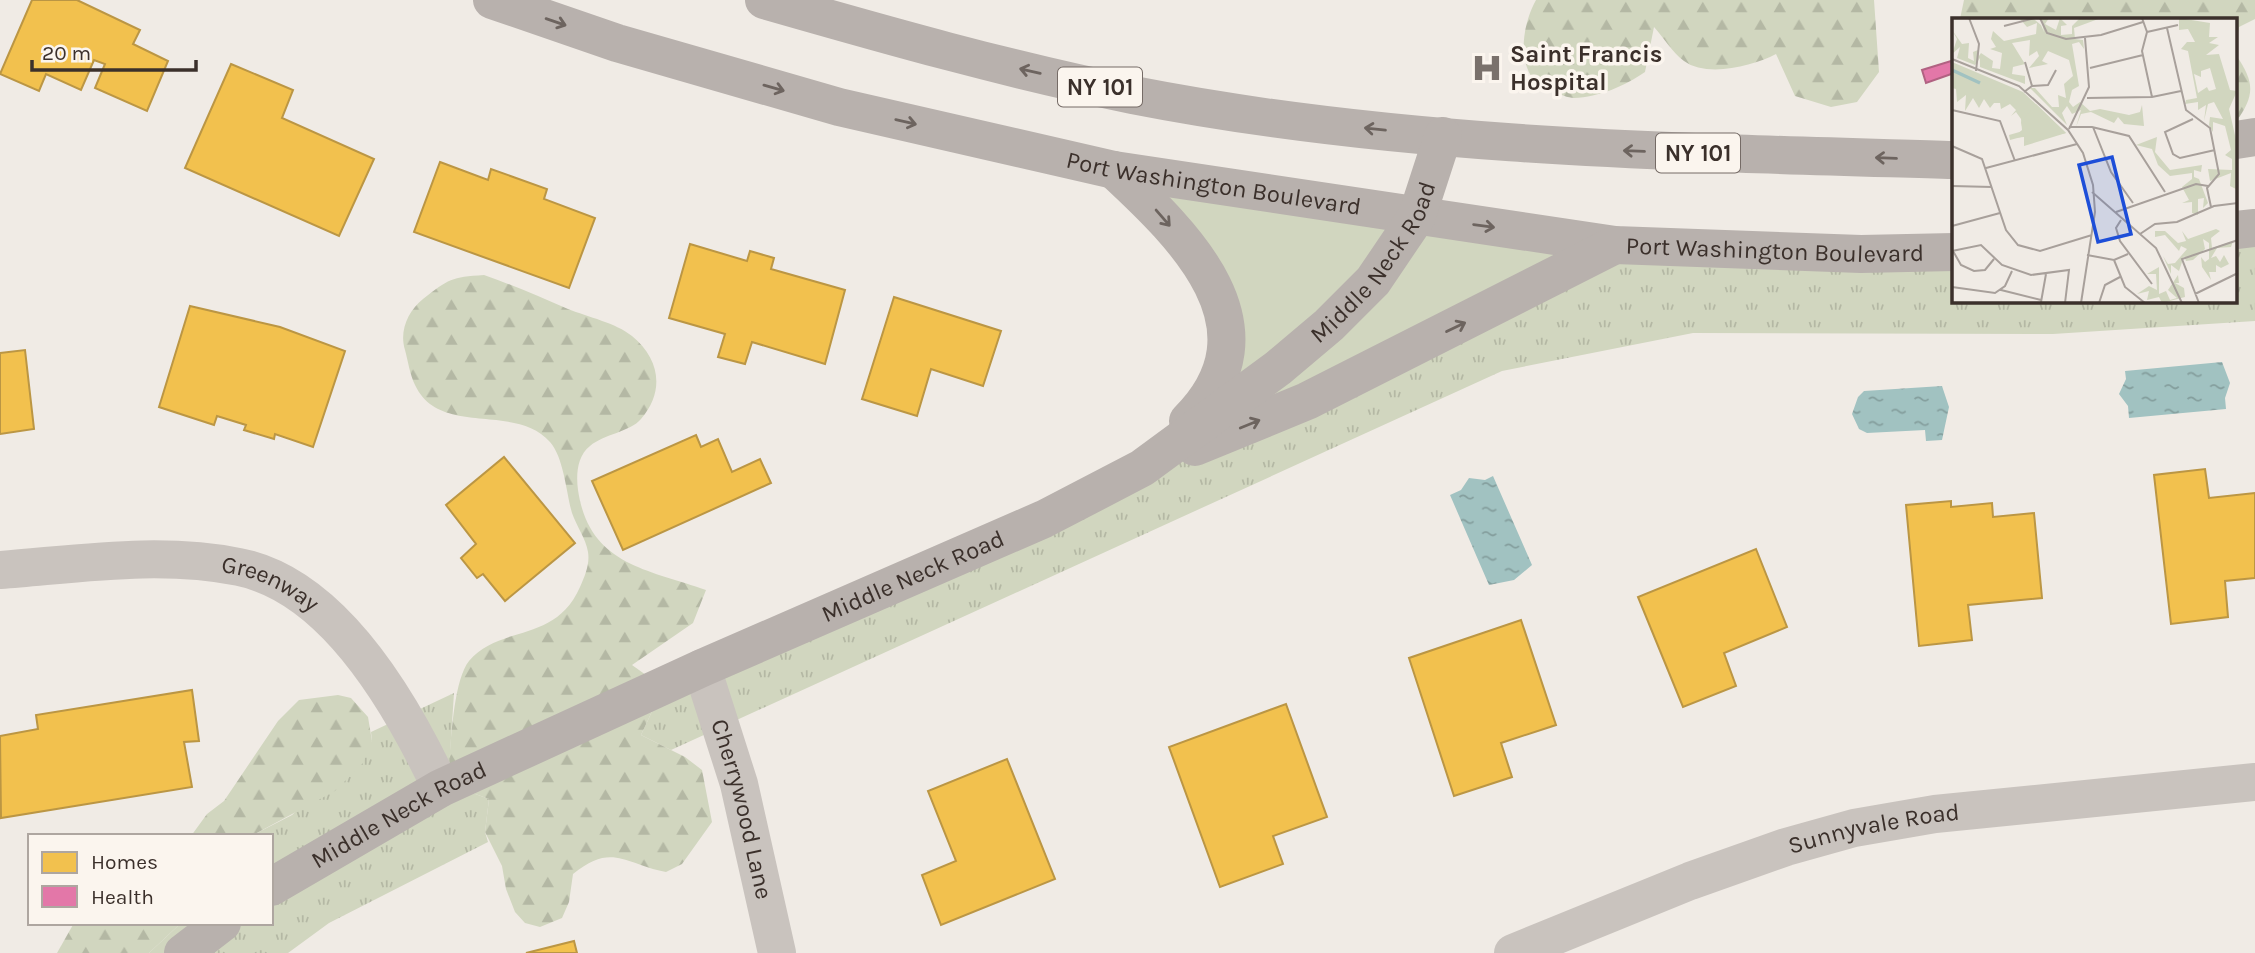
<svg xmlns="http://www.w3.org/2000/svg" width="2255" height="953" font-family="Karla,sans-serif">
<defs>
<pattern id="grass-tufts" width="24" height="20" patternUnits="userSpaceOnUse" patternTransform="scale(1.75)"><rect width="24" height="20" fill="#d1d6bf"/><path d="M3 7l-1-3M5 7V3M7 7l1-3M15 17l-1-3M17 17v-4M19 17l1-3" fill="none" stroke="#b4b8a4"/></pattern>
<pattern id="forest-firs" width="22" height="20" patternUnits="userSpaceOnUse" patternTransform="scale(1.75)"><rect width="22" height="20" fill="#d1d6bf"/><path d="M5 1l3.5 6h-7zM16 11l3.5 6h-7z" fill="#b4b8a4"/></pattern>
<pattern id="water-ripples" width="26" height="14" patternUnits="userSpaceOnUse" patternTransform="scale(1.75)"><rect width="26" height="14" fill="#a1c2c1"/><path d="M2 4q2-2 4 0t4 0M15 11q2-2 4 0t4 0" fill="none" stroke="#849e9d"/></pattern>
</defs>
<rect width="100%" height="100%" fill="#f0ebe5"/>
<g fill="url(#grass-tufts)">
<path d="M2255,228v93l-202,13 -360,-1 -191,38 -831,379 -30,-15 14,-30 960,-460 339,7v49h282v-71z"/>
<path d="M454,693l-6,91 41,15 -4,33 3,10 -159,81 -41,30h-139l32,-30h90v-87h-20l41,-21 80,-74 -1,-9z"/>
</g>
<g fill="url(#forest-firs)">
<path d="M1536,0h338l5,72 -22,30 -26,5 -36,-11 -19,-42c-23,12 -69,24 -92,7 -12,-9 -20,-23 -30,-34l-9,45c-20,14 -46,25 -71,26 -6,0 -14,-4 -21,-6 -39,-12 -33,-63 -17,-92z"/>
<path d="M1964,0h291v19l-16,8 -3,17v-25h-276z"/>
<path d="M2236,55c19,28 19,40 0,67z"/>
<path d="M484,275c29,10 56,22 84,34 20,8 48,14 64,27 28,23 33,55 9,83 -11,13 -37,15 -51,27 -13,10 -14,29 -12,44 11,75 69,79 128,100l-13,33 -61,42 14,10 9,30 -14,30 44,22 17,13 10,52 -30,42 -16,8c-41,-8 -54,-30 -93,2l-4,28 -7,16 -22,9 -15,-4 -10,-11 -9,-23 -4,-23 -17,-34 4,-33 -41,-15c2,-29 4,-102 21,-123 31,-37 86,-17 111,-74 5,-11 10,-23 8,-35 -2,-13 -12,-27 -16,-39 -6,-21 -8,-55 -22,-71 -35,-40 -110,-4 -135,-57 -5,-10 -7,-24 -10,-35 -6,-19 3,-39 18,-51 26,-20 28,-22 61,-24z"/>
<path d="M338,695l13,3 17,19 4,24 -9,22 -28,28 -84,45h-60l16,-22 17,-13 54,-80 21,-21z"/>
<path d="M74,923h107l-32,30h-92z"/>
</g>
<path fill="#d1d6bf" d="M1114,170l501,75 -308,156 -109,10 29,-91z"/>
<g fill="url(#water-ripples)">
<path d="M2222,362l8,21 -5,15 1,11 -97,9 -1,-12 -9,-12 7,-15 -1,-8z"/>
<path d="M1942,386l7,21 -7,33 -16,1 -1,-11 -58,3 -8,-4 -7,-15 6,-17 6,-6z"/>
<path d="M1493,476l39,89 -18,15 -25,5 -39,-90 11,-5 8,-12 16,2z"/>
</g>
<g fill="#f2c14e" stroke="#bb9644" stroke-width="2">
<path d="M32,0h45l63,30 -7,14 35,17 -21,50 -52,-23 10,-24 -11,-4 -13,30 -35,-16 -7,17 -39,-17z"/>
<path d="M231,64l62,26 -11,28 92,41 -35,77 -154,-68z"/>
<path d="M440,162l48,18 3,-11 56,20 -3,10 51,19 -26,70 -155,-56z"/>
<path d="M690,244l57,17 3,-10 24,7 -3,11 74,21 -20,74 -73,-22 -7,22 -27,-7 7,-23 -56,-16z"/>
<path d="M894,297l107,34 -18,55 -52,-17 -14,47 -55,-17z"/>
<path d="M190,306l90,21 65,24 -32,96 -38,-13 -1,5 -30,-9 2,-5 -29,-9 -3,9 -55,-18z"/>
<path d="M25,350l9,79 -34,5v-81z"/>
<path d="M696,435l5,12 17,-8 14,33 28,-13 11,24 -148,67 -31,-69z"/>
<path d="M504,457l71,86 -70,58 -22,-27 -6,4 -16,-20 15,-14 -30,-39z"/>
<path d="M2205,469l4,29 46,-5v85l-30,3 3,36 -57,7 -17,-149z"/>
<path d="M1951,501v6l41,-4 1,14 41,-4 8,85 -74,7 4,35 -53,6 -13,-141z"/>
<path d="M1756,549l31,78 -63,26 12,33 -53,21 -45,-110z"/>
<path d="M1521,620l35,105 -55,18 11,34 -58,19 -45,-138z"/>
<path d="M192,690l7,51 -15,1 8,45 -191,31 -1,-82 38,-7 -2,-14z"/>
<path d="M1286,704l41,113 -54,19 10,28 -63,23 -51,-140z"/>
<path d="M1007,759l48,120 -114,46 -19,-50 34,-14 -28,-70z"/>
<path d="M574,941l3,12h-51z"/>
</g>
<path fill="#e377a8" stroke="#b16282" stroke-width="2" d="M1951,61l3,12 -28,10 -4,-13z"/>
<g fill="none" stroke-linecap="round" stroke-linejoin="round">
<g stroke="#c9c3be" stroke-width="38">
<path id="s1" d="M0,570c79,-6 160,-19 239,-3 96,19 164,140 202,221"/>
<path id="s2" d="M702,668l37,116 38,169"/>
<path id="s3" d="M1513,953l177,-72 96,-34 68,-19 81,-14 320,-32"/>
</g>
<g stroke="#b8b1ad" stroke-width="38">
<path id="s4" d="M492,0l125,43 222,64 275,63 501,75 246,9 93,-2"/>
<path d="M764,0c122,35 245,70 369,95 270,53 547,57 821,65"/>
<path d="M2236,140l19,-3"/>
<path d="M1114,170c71,66 167,158 74,251"/>
<path d="M2236,230l19,-2"/>
<path d="M1195,447l112,-46 308,-156"/>
<path id="s5" d="M271,887l170,-99 261,-120 342,-149 98,-51 136,-100 51,-43 44,-44 44,-65 26,-80"/>
<path d="M183,953l39,-30"/>
</g>
</g>
<defs><path id="oneway-shaft" d="M-6 0H5M1.5-3L5.5 0L1.5 3" fill="none" stroke-width="1.6" stroke-linecap="round" stroke-linejoin="round" transform="scale(1.75)"/></defs>
<g stroke="#6d645f">
<use href="#oneway-shaft" transform="translate(556 22) rotate(19)"/>
<use href="#oneway-shaft" transform="translate(1030 71) rotate(-167)"/>
<use href="#oneway-shaft" transform="translate(774 88) rotate(16)"/>
<use href="#oneway-shaft" transform="translate(906 122) rotate(13)"/>
<use href="#oneway-shaft" transform="translate(1375 129) rotate(-174)"/>
<use href="#oneway-shaft" transform="translate(1634 151) rotate(-178)"/>
<use href="#oneway-shaft" transform="translate(1886 158) rotate(-178)"/>
<use href="#oneway-shaft" transform="translate(1163 218) rotate(49)"/>
<use href="#oneway-shaft" transform="translate(1484 226) rotate(8)"/>
<use href="#oneway-shaft" transform="translate(1456 327) rotate(-26)"/>
<use href="#oneway-shaft" transform="translate(1250 424) rotate(-22)"/>
</g>
<defs>
<g id="hospital-bare" transform="scale(2.415)"><path d="M-5-5h3v3.5h4V-5h3V5h-3V1.5h-4V5h-3Z" fill="#7a716c" stroke="#fbf5ee" stroke-width="2.5" paint-order="stroke"/></g>
</defs>
<g fill-rule="evenodd">
<use href="#hospital-bare" x="1487" y="68"/>
</g>
<g text-anchor="middle" stroke-width="7" stroke-linejoin="round" paint-order="stroke">
<g fill="#fbf5ee" stroke="#756b66" stroke-width="2">
<rect x="1058" y="67.5" width="84" height="39" rx="5"/>
<rect x="1656" y="133.5" width="84" height="39" rx="5"/>
</g>
<g font-size="23" font-weight="bold" fill="#3b302b">
<text x="1100" y="95">NY 101</text>
<text x="1698" y="161">NY 101</text>
</g>
<g font-size="24" font-weight="bold" fill="#3b302b" stroke="#fbf5ee" text-anchor="start">
<text x="1510" y="62">Saint Francis<tspan x="1510" dy="28">Hospital</tspan></text>
</g>
<g font-size="24" fill="#3b302b" stroke="#fbf5ee">
<text dy="8" stroke="none"><textPath href="#s4" startOffset="746">Port Washington Boulevard</textPath></text>
<text dy="8" stroke="none"><textPath href="#s4" startOffset="1312">Port Washington Boulevard</textPath></text>
<text dy="8" stroke="none"><textPath href="#s5" startOffset="1281">Middle Neck Road</textPath></text>
<text dy="8" stroke="none"><textPath href="#s5" startOffset="714">Middle Neck Road</textPath></text>
<text dy="8" stroke="none"><textPath href="#s1" startOffset="275">Greenway</textPath></text>
<text dy="8" stroke="none"><textPath href="#s2" startOffset="147">Cherrywood Lane</textPath></text>
<text dy="8" stroke="none"><textPath href="#s5" startOffset="147">Middle Neck Road</textPath></text>
<text dy="8" stroke="none"><textPath href="#s3" startOffset="383">Sunnyvale Road</textPath></text>
</g>
</g>
<g transform="translate(1952 18)">
<rect width="285" height="285" fill="#f0ebe5"/>
<path d="M67,0l16,2 6,5 3,7 -3,-14h8l-4,6 11,6 4,-12 7,7 -6,1v9l11,-1v-8l7,-7 22,-1 -27,10 1,11 8,1 1,9 -5,-7 -7,2 7,42 -7,4 -3,12 4,5 7,-5 10,9 10,-2 29,6 11,-3 2,-7 2,21 -20,-2 -6,-7 -4,6 -23,-11 -10,2 -5,13 5,-17 -9,4 -5,-8 -5,7 5,12 -37,-37h5l17,19h7l-1,-12 8,3 -2,-14 9,-8 -4,-16 -21,-9 -6,10 6,3 -19,4 10,-12 -2,-5 -8,5 1,-16 -18,3 13,21 -12,3 -1,7 13,2v8l-45,-17v-9l-5,7 -18,-7 3,-11 -8,7 5,-15 -5,-9 10,14 7,-1 -1,15 6,3 -1,-9 5,-2 1,6 2,-3 12,8 -1,7 8,1 2,-16 -12,-4 6,-2 -5,-8 2,-8 11,10 32,-7 1,-11 -10,4zM227,0l31,5 -1,14h9l-9,6 10,2 -13,10 13,-1 11,36 7,1 -8,18 8,35 -1,45 -6,-3 1,-13 -21,8 -2,-12 24,1v-11l-7,-4 6,-5 -6,-24 -12,-4v10l-4,-7 1,-8 13,2 -9,-17 -6,2 -4,17 2,-16 -8,5v-8l-13,2 1,-4 11,-2 -9,-47 -7,-2 6,-7h8l-7,-13 -9,1zM258,50l6,21 -7,2 -2,-4 -9,6 -4,-19 7,3v-6zM0,44l71,30 43,41 -42,13v-9l-11,1 9,-8 -1,-11 -5,-7 -5,4 5,-6 -6,-6 -9,5 -1,-6h-6l-4,5 -6,-9 -5,9 -6,-10 -8,13 1,-16 -9,7 -1,-13 -4,-1zM205,119l-2,15 15,18 32,-5 -1,7 -7,-2v7l5,2 9,24 -5,5 1,-10 -6,1v16l-6,-2v-11l-10,1 7,-3 -7,-13 10,-8v-6l-22,3 -12,-11 -6,-16 -16,-4zM264,211l4,2 -9,7 1,10 21,-7 -2,6 -14,1 -6,10 5,-2 4,6 4,-7 5,9 -8,4 -5,-3v7h-7l2,8 -9,-13 -1,-10 4,5 4,-3v-16l-6,-4 2,10 -12,11 -7,1 -2,-5 -5,15 -8,-6v9l-8,-18 5,8 7,-1 12,-14 -6,-3 -2,5 -14,-16 -10,2v-6h10l13,12 8,-2 -4,-10 6,8zM207,249v27l7,-3 4,9 7,-2 -9,-8 10,-15 1,8h-4l9,5 1,9 -23,6 -3,-6 -12,3 2,-9 -12,3 12,-8 8,4 -1,-16h-9z" fill="#d1d6bf" fill-rule="evenodd"/>
<path d="M84,86l30,29 -39,9 -2,-6 -15,4 -1,-5 14,-4 -2,-9z" fill="#d1d6bf"/>
<path fill="none" stroke="#a1c2c1" stroke-width="3.5" d="M0,52l28,13"/>
<path fill="none" stroke="#a8a09b" stroke-width="2" d="M17,0l10,26 -3,27M88,0l7,15 19,6 35,-4 42,-13M190,0l5,14 -5,19 10,46M52,8l31,-8M215,10l19,82 24,18 9,46 -12,14 4,19M195,14l31,-7M0,41l67,27 49,44 15,23 10,32 2,27 -14,91M73,44l7,24M138,50l53,-13M72,74l8,-6 16,-1 8,-15M135,80l65,-1 29,-6M0,92l48,11 15,40M241,101l-28,13 8,22 7,4 35,-8M117,109h23l37,9 36,56M141,109l18,45 22,31M117,111l20,-42 -4,-49M0,128l30,13 24,71 12,15 22,6 52,-16M34,150l91,-24M0,168l40,1M140,174l64,56 26,55M164,194l80,-28 12,2M169,202l-5,8 4,13 32,43M0,208l48,-13M188,216l15,-10 22,-2 37,-16 24,-3M0,233l29,-6 21,20 29,10 38,-5 -4,33M1,233l8,14 13,6 11,-1 9,-11M135,237l27,5 14,-6M162,242l11,27 20,16M0,269l43,6 10,-7 7,-15M49,272l40,10M243,276l43,-21M89,284l5,-28M147,285l6,-18 15,-8M247,285l-17,-44 56,-19"/>
<path fill="#1d4ed8" fill-opacity="0.15" stroke="#1d4ed8" stroke-width="3.5" d="M160,139l19,77 -33,8 -19,-77z"/>
<rect width="285" height="285" fill="none" stroke="#3b302b" stroke-width="3.5"/>
</g>
<rect x="28" y="834" width="245" height="91" fill="#fbf5ee" stroke="#aea6a0" stroke-width="2"/>
<rect x="42" y="852" width="35" height="21" fill="#f2c14e" stroke="#aea6a0" stroke-width="2"/>
<text x="91" y="869" font-size="21" fill="#3b302b">Homes</text>
<rect x="42" y="886" width="35" height="21" fill="#e377a8" stroke="#aea6a0" stroke-width="2"/>
<text x="91" y="904" font-size="21" fill="#3b302b">Health</text>
<path d="M32 60v10h164v-10" fill="none" stroke="#3b302b" stroke-width="3.5"/>
<text x="42" y="60" font-size="21" fill="#3b302b" stroke="#fbf5ee" stroke-width="5" paint-order="stroke">20 m</text>
</svg>
